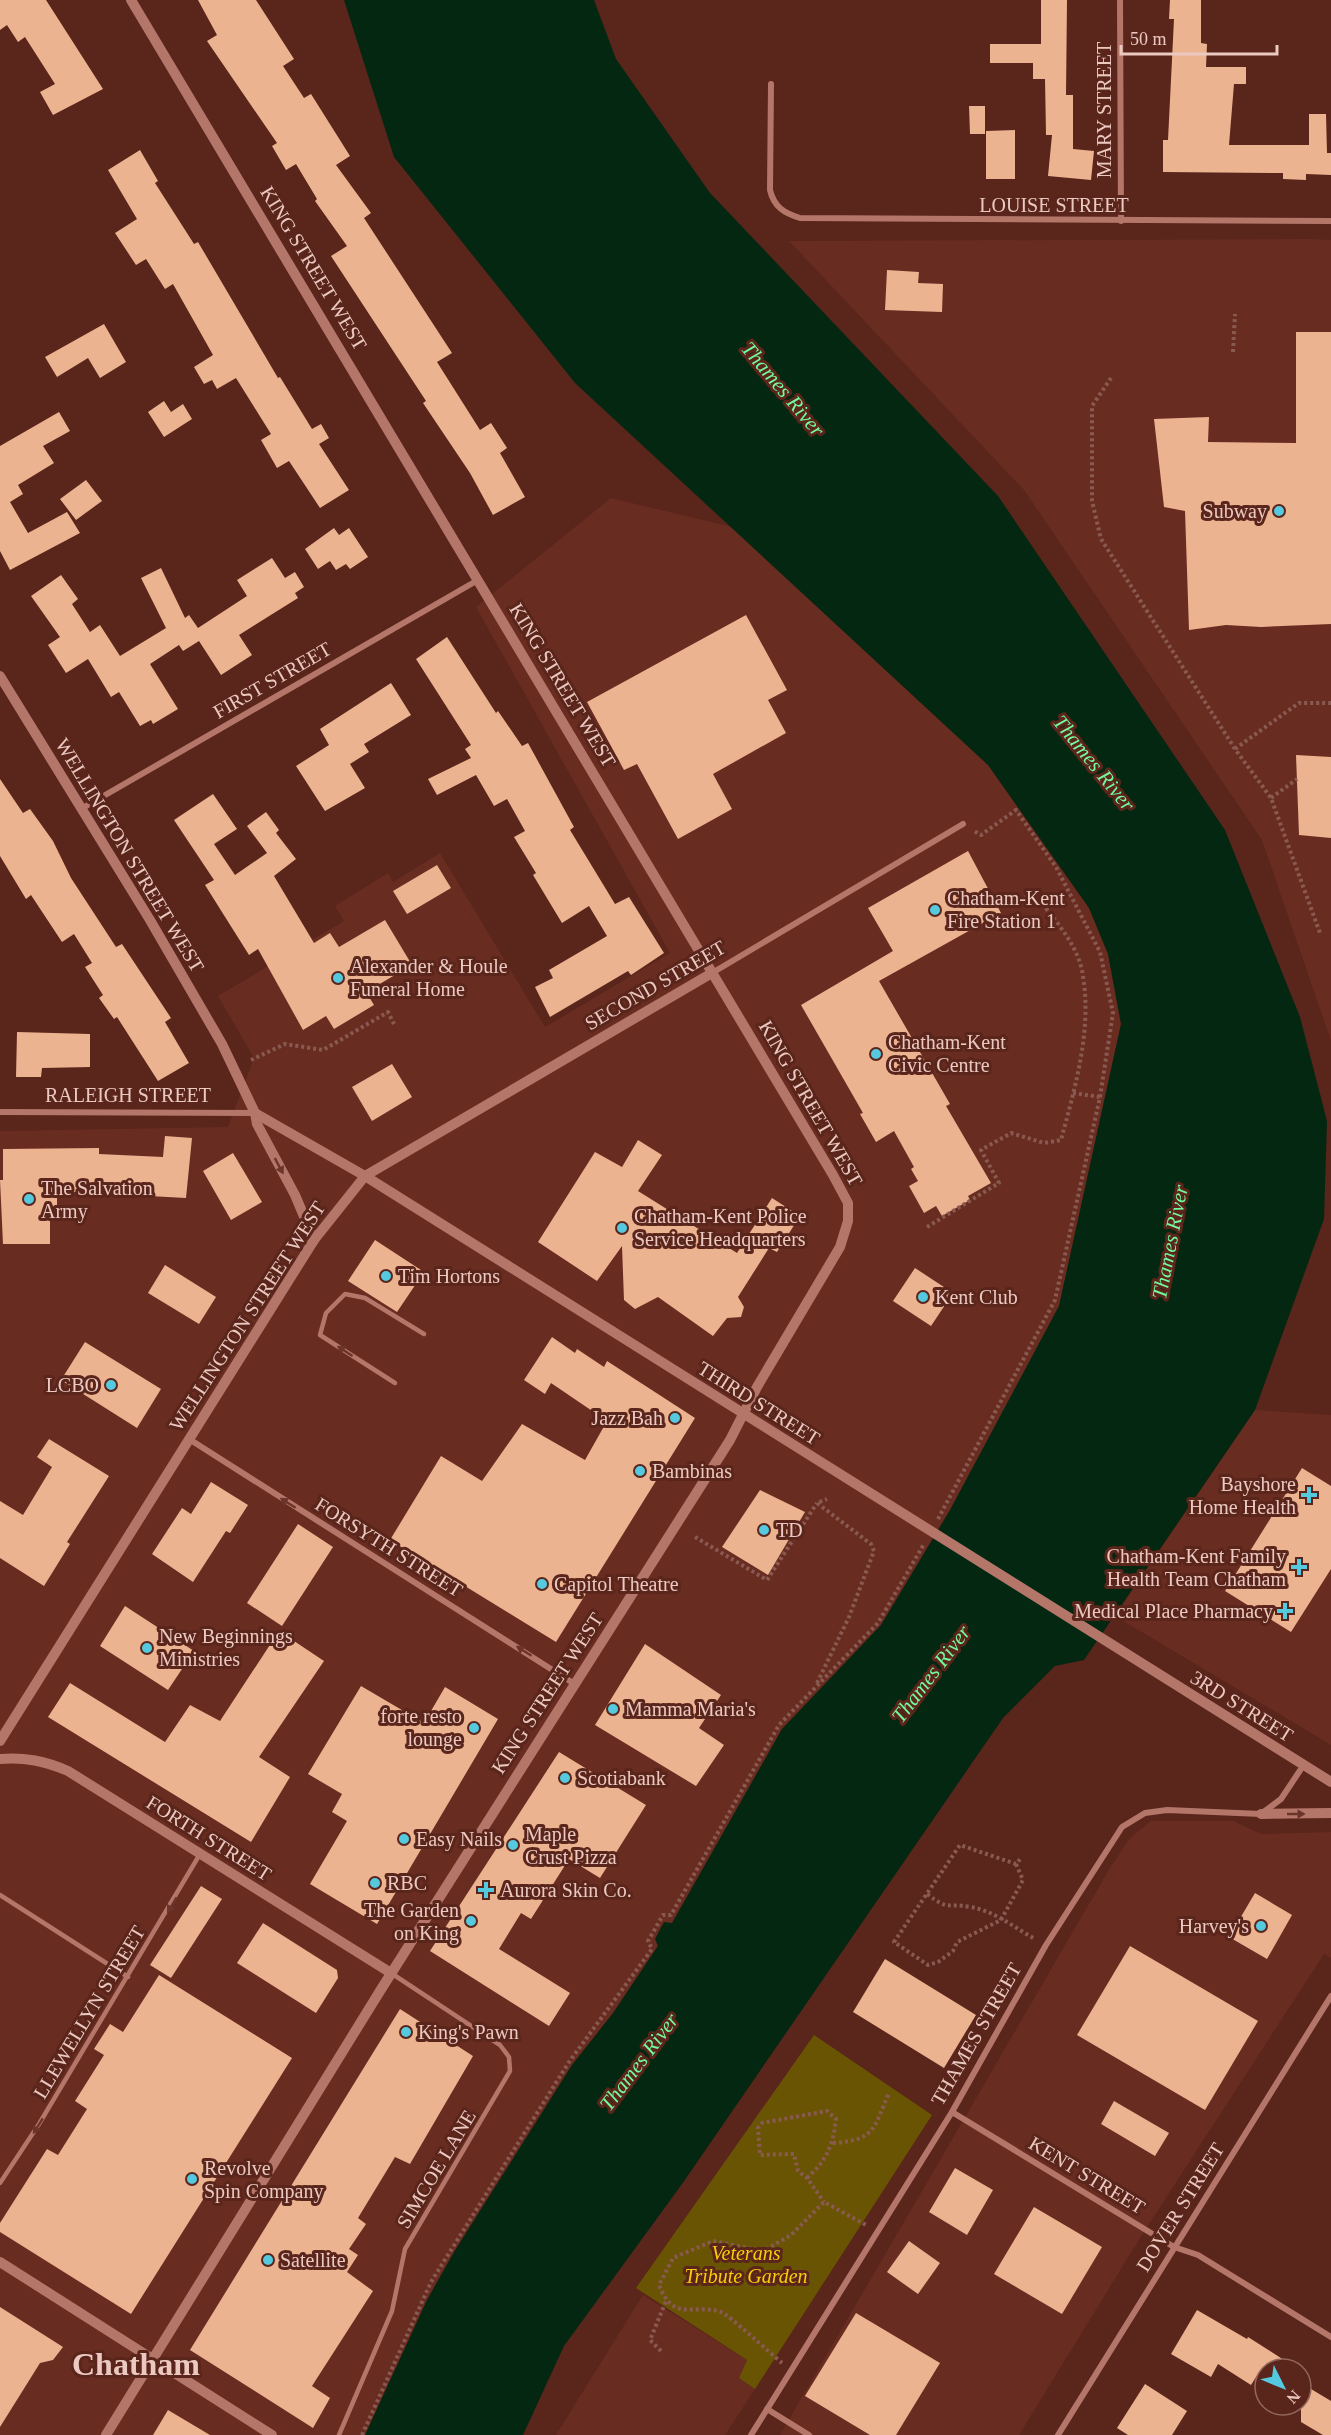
<svg xmlns="http://www.w3.org/2000/svg" width="1331" height="2435" font-family="'Times New Roman',serif">
<rect width="100%" height="100%" fill="#5a251b"/>
<g fill="#692c21">
<path d="M1310,239l21,1v801l-69,-201 -238,-350 -235,-249z"/>
<path d="M611,498l121,29 256,238 101,143 19,46 13,70 -62,282 -109,204 -69,115 -99,104 -110,194h-9l-8,16 3,6 -45,68 -41,52 -118,187 -27,48 -62,135h-365v-1304l228,-4 26,-69 -36,-62 126,-75 -9,-15 53,-33 5,9 47,-29 105,174 125,-74 -194,-346z"/>
<path d="M1255,1410l76,5v330l-216,-129z"/>
<path d="M1151,1821h82l28,13 70,-2v126l-7,-4 -184,284 -121,197h-239l330,-567 20,-30z"/>
<path d="M643,2295l104,65 -8,18 16,11 -30,46h-169z"/>
</g>
<path fill="#695403" d="M814,2035l118,80 -177,274 -16,-11 8,-18 -111,-72z"/>
<path fill="#042711" d="M344,0h250l22,59 94,134 288,303 227,334 75,187 27,104 -3,98 -69,191 -171,250 -29,6 -52,52 -321,466 -118,162 -41,89h-158l62,-135 27,-48 118,-187 41,-52 45,-67 -3,-7 9,-17 8,1 110,-194 99,-104 69,-115 109,-204 62,-282 -13,-70 -19,-46 -101,-143 -413,-382 -181,-226z"/>
<g fill="#ecb391">
<path d="M0,0h46l57,89 -50,26 -13,-23 15,-8 -30,-47 -7,5 -11,-17 -7,5z"/>
<path d="M198,0h58l38,59 -11,7 21,32 7,-4 39,62 -14,9 35,48 -7,5 88,135 -15,9 43,68 11,-7 16,25 -7,5 25,44 -32,18 -23,-42 -47,-70 3,-2 -95,-145 16,-10 -32,-45 2,-2 -21,-35 -10,6 -14,-24 5,-3 -70,-102 10,-6z"/>
<path d="M1041,0h26l-1,95h7v54l21,2 -3,29 -43,-4 4,-41h-6l-1,-56h-12v-16h-43v-19h51z"/>
<path d="M1170,0h31v43l6,1 -1,23h40v17h-12l-5,61h80v-31h17l1,39h4v22l-25,-1v6l-23,-1v-6l-120,-1v-32h5l6,-121h-5z"/>
<path d="M969,106h16v28h-15z"/>
<path d="M1015,130v49h-29v-48z"/>
<path d="M140,150l18,31 -3,2 39,61 4,-2 80,136 2,-1 32,52 9,-5 8,14 -10,6 30,46 -29,18 -31,-47 -12,7 -16,-28 10,-6 -35,-56 -19,11 -5,-9 -8,4 -10,-17 19,-12 -40,-71 -8,5 -19,-30 -10,6 -21,-32 22,-14 -29,-49z"/>
<path d="M887,270l32,2 -1,11 25,1 -1,28 -57,-2z"/>
<path d="M104,324l22,38 -26,16 -12,-20 -31,19 -12,-20z"/>
<path d="M1296,332h35v292l-70,3 -35,-2 -37,5 -4,-119 -21,-4 -10,-88 55,-2 -1,25 88,1z"/>
<path d="M164,401l7,11 12,-8 9,15 -28,18 -16,-25z"/>
<path d="M59,412l11,19 -27,15 11,17 -36,22 5,9 -13,8 18,31 39,-21 13,21 -70,37 -10,-19v-105z"/>
<path d="M86,480l16,21 -26,19 -16,-21z"/>
<path d="M334,528l5,7 10,-7 19,29 -18,12 -4,-5 -10,6 -6,-9 -12,8 -13,-20z"/>
<path d="M272,558l13,20 10,-6 9,15 -9,6 3,5 -59,37 13,20 -31,20 -22,-34 -16,10 -4,-6 -29,19 28,45 -25,15 -2,-4 -11,6 -21,-34 -8,5 -23,-38 -22,14 -18,-28 12,-8 -29,-41 30,-21 17,24 -6,5 18,28 10,-7 20,31 46,-28 -25,-50 20,-10 24,50 4,-3 9,13 49,-32 -10,-16z"/>
<path d="M746,615l41,75 -19,10 18,33 -73,41 19,35 -54,30 -41,-75 -13,6 -37,-68z"/>
<path d="M447,637l49,76 2,-2 24,35 6,-3 46,84 -4,3 45,74 14,-7 35,56 -33,22 -3,-4 -78,46 -15,-30 18,-9 -4,-8 58,-34 -18,-30 -27,17 -29,-48 3,-2 -22,-36 11,-6 -18,-32 -13,7 -18,-31 -39,20 -9,-16 43,-21 -6,-9 6,-4 -55,-86z"/>
<path d="M391,683l20,32 -47,29 5,8 -19,12 15,24 -40,23 -29,-45 33,-21 -9,-16z"/>
<path d="M1296,755l35,2v81l-32,-3z"/>
<path d="M0,779l23,34 7,-4 23,32 18,37 45,69 6,-3 49,74 -6,4 24,41 -31,18 -41,-64 -3,2 -15,-21 4,-3 -18,-28 7,-4 -18,-29 -12,8 -31,-47 -5,4 -26,-43z"/>
<path d="M213,794l24,35 -23,15 21,31 32,-22 -20,-27 19,-14 13,18 -3,3 20,26 -22,17 40,67 16,-10 9,14 46,-27 27,45 -46,27 8,13 -40,24 -8,-13 -23,14 -45,-81 -9,6 -44,-70 9,-5 -40,-60z"/>
<path d="M968,851l33,62 -122,68 71,123 -4,2 45,77 -23,13 2,4 -28,16 -6,-10 -12,7 -15,-27 9,-5 -7,-12 3,-2 -20,-36 -18,11 -16,-28 3,-1 -62,-108 92,-54 -25,-43z"/>
<path d="M437,865l14,23 -44,26 -14,-23z"/>
<path d="M17,1032l73,2v33l-48,1 -1,9h-25z"/>
<path d="M392,1064l20,33 -40,24 -20,-34z"/>
<path d="M165,1136l27,2 -6,60 -129,-7v27h-7v26h-47l-3,-64h3v-31l96,-1v6l64,3z"/>
<path d="M638,1140l24,15 -24,36 99,62 35,-55 28,18 -23,36 -8,-4 -31,49 6,10 -3,10 -14,1 -14,18 -55,-39 -23,12 -11,-9 -2,-54 -25,35 -59,-39 57,-90 27,15z"/>
<path d="M233,1153l29,49 -31,18 -28,-49z"/>
<path d="M375,1240l49,32 -27,40 -49,-31z"/>
<path d="M165,1265l51,32 -17,27 -51,-31z"/>
<path d="M915,1268l38,25 -22,33 -38,-25z"/>
<path d="M552,1337l23,16 2,-4 27,18 3,-6 88,57 -139,224 -166,-102 51,-84 41,25 40,-57 63,36 22,-39 -56,-38 -6,11 -21,-14z"/>
<path d="M85,1342l76,47 -24,39 -76,-48z"/>
<path d="M49,1439l60,37 -42,66 3,2 -26,42 -44,-28v-57l23,14 29,-48 -15,-10z"/>
<path d="M1302,1468l29,18v83l-40,63 -66,-41z"/>
<path d="M211,1482l37,23 -18,28 -4,-2 -33,51 -41,-28 30,-46 9,6z"/>
<path d="M760,1490l45,22 -37,63 -46,-28z"/>
<path d="M298,1524l35,23 -51,79 -35,-23z"/>
<path d="M125,1606l69,45 -26,39 -68,-44z"/>
<path d="M279,1631l45,30 -65,96 31,20 -39,65 -203,-125 22,-34 95,59 25,-37 30,16z"/>
<path d="M645,1644l76,51 -22,33 25,17 -28,41 -101,-61z"/>
<path d="M361,1686l63,37 21,-36 53,32 -121,205 -67,-40 37,-63 -15,-9 10,-18 -34,-20z"/>
<path d="M559,1752l87,53 -46,73 -31,-19 -38,60 -10,-6 -22,36 71,44 -21,33 -119,-75z"/>
<path d="M201,1886l21,13 -51,79 -21,-13z"/>
<path d="M1255,1893l37,22 -25,44 -38,-22z"/>
<path d="M263,1923l74,47 1,8 -22,35 -79,-50z"/>
<path d="M1130,1946l128,75 -53,89 -128,-75z"/>
<path d="M885,1959l91,56 -32,53 -91,-56z"/>
<path d="M159,1975l133,83 -161,256 -131,-82v-9l47,-74 11,6 29,-46 -12,-8 29,-46 -10,-6 16,-25 13,8z"/>
<path d="M400,2009l73,47 -63,108 -15,-7 -37,61 8,6 -17,25 9,6 -11,17 26,19 -61,95 18,12 -17,30 -123,-78z"/>
<path d="M1114,2101l55,32 -14,23 -54,-32z"/>
<path d="M955,2168l38,22 -26,45 -38,-23z"/>
<path d="M1034,2207l68,40 -40,67 -68,-40z"/>
<path d="M909,2241l31,22 -22,31 -31,-22z"/>
<path d="M0,2307l63,40 -10,13 -13,3 -40,64z"/>
<path d="M1197,2310l50,29 1,-2 50,32h-33v9l-7,-4 -7,11 -33,-21 -7,13 -40,-23z"/>
<path d="M856,2313l84,50 -44,72h-26l-65,-39z"/>
<path d="M1301,2383l30,18v34h-8l-22,-13z"/>
<path d="M1145,2384l42,27 -15,24h-44l-11,-7z"/>
<path d="M168,2410l42,25h-57z"/>
</g>
<g fill="none" stroke-linecap="round" stroke-linejoin="round">
<g stroke="#895a51" stroke-width="4" stroke-dasharray="3 3" stroke-linecap="butt">
<path d="M1233,352l2,-38"/>
<path d="M1111,378l-19,28v95l9,38 134,210 36,49 49,135"/>
<path d="M1235,749l64,-46h32"/>
<path d="M1271,798l26,-19"/>
<path d="M251,1060l34,-16 38,6 65,-38 6,12"/>
<path d="M1073,1093l27,4"/>
<path d="M927,1227l72,-44 -18,-33 30,-17 33,10 17,-3c14,-52 31,-110 22,-164 -4,-31 -31,-60 -50,-83l-22,13 -5,-16"/>
<path d="M938,1519l117,-219 45,-203 13,-84 -13,-61 -44,-85 -40,-57 -35,25 -7,-4"/>
<path d="M695,1537l72,43 50,-77"/>
<path d="M817,1683l32,-66 25,-66 -3,-7 -54,-41 10,-4"/>
<path d="M1016,1864l7,16 -22,40 -44,22 -4,9 -15,11 -10,3 -34,-23 66,-97 56,19 6,-7"/>
<path d="M927,1894c24,18 18,8 43,13 23,3 45,21 65,32"/>
<path d="M833,2143c43,-3 40,-14 56,-50"/>
<path d="M807,2178c20,-18 26,-33 29,-59l-9,-8 -65,12 -4,5 2,27 34,-1 4,17 9,7 17,24"/>
<path d="M661,2351l-11,-11 16,-39"/>
<path d="M782,2363c-10,-8 -54,-49 -61,-51 -29,-9 -47,11 -62,-27l14,-27 40,-17 50,10 28,-16 33,-33 42,23"/>
<path d="M362,2435l69,-153 138,-220 83,-113 -4,-8 15,-26h8l108,-190 99,-102 46,-79"/>
</g>
<g stroke="#b5766a" stroke-width="4.5">
<path d="M395,1383l-75,-48 6,-22 19,-19 20,4 59,36"/>
<path d="M0,1895l128,82"/>
<path d="M0,2183l39,-59 161,-270"/>
<path d="M339,2435l53,-124 13,-62 105,-178 -1,-14 -9,-12 -109,-72"/>
</g>
<g stroke="#b5766a" stroke-width="6">
<path d="M1120,0l1,221"/>
<path d="M771,84l-1,106c4,17 14,23 30,28l531,3"/>
<path d="M81,809l397,-229"/>
<path d="M712,973l251,-149"/>
<path d="M0,1112l255,1"/>
<path d="M189,1439l384,244"/>
<path d="M952,2112l222,135 24,8 133,82"/>
<path d="M767,2409l42,26"/>
<path d="M751,2435l201,-323 94,-167 76,-118 23,-14 22,-3 94,4 20,-15 22,-33"/>
<path d="M1058,2435l273,-439"/>
</g>
<g stroke="#b5766a" stroke-width="10">
<path d="M0,676l150,244 72,124 33,69 110,63 966,606"/>
<path d="M255,1113l2,11 38,71 19,45"/>
<path d="M0,1741l314,-501 51,-64 347,-203"/>
<path d="M0,1759c25,-2 45,2 68,12l323,202"/>
<path d="M1261,1814l70,-1"/>
<path d="M0,2262l272,173"/>
<path d="M106,2435l274,-444 350,-551 27,-53 83,-140 8,-26v-18l-15,-28 -702,-1175"/>
</g>
</g>
<defs><path id="oneway-solid" d="M-6-.8H1V-3.2L6.5 0L1 3.2V.8H-6Z" transform="scale(1.5)"/></defs>
<g fill="#6c352b">
<use href="#oneway-solid" transform="translate(279 1166) rotate(62)"/>
<use href="#oneway-solid" transform="translate(345 1351) rotate(-147)"/>
<use href="#oneway-solid" transform="translate(288 1503) rotate(-148)"/>
<use href="#oneway-solid" transform="translate(524 1651) rotate(-148)"/>
<use href="#oneway-solid" transform="translate(1296 1814)"/>
<use href="#oneway-solid" transform="translate(172 1905) rotate(121)"/>
<use href="#oneway-solid" transform="translate(38 2126) rotate(122)"/>
</g>
<g fill="#55cadf" stroke="#5a251b" stroke-width="2">
<circle cx="1279" cy="511" r="6"/>
<circle cx="935" cy="910" r="6"/>
<circle cx="338" cy="978" r="6"/>
<circle cx="876" cy="1054" r="6"/>
<circle cx="29" cy="1199" r="6"/>
<circle cx="622" cy="1228" r="6"/>
<circle cx="386" cy="1276" r="6"/>
<circle cx="923" cy="1297" r="6"/>
<circle cx="111" cy="1385" r="6"/>
<circle cx="675" cy="1418" r="6"/>
<circle cx="640" cy="1471" r="6"/>
<path d="M1306 1486h6v6h6v6h-6v6h-6v-6h-6v-6h6z"/>
<circle cx="764" cy="1530" r="6"/>
<path d="M1296 1558h6v6h6v6h-6v6h-6v-6h-6v-6h6z"/>
<circle cx="542" cy="1584" r="6"/>
<path d="M1282 1602h6v6h6v6h-6v6h-6v-6h-6v-6h6z"/>
<circle cx="147" cy="1648" r="6"/>
<circle cx="613" cy="1709" r="6"/>
<circle cx="474" cy="1728" r="6"/>
<circle cx="565" cy="1778" r="6"/>
<circle cx="404" cy="1839" r="6"/>
<circle cx="513" cy="1845" r="6"/>
<circle cx="375" cy="1883" r="6"/>
<path d="M483 1881h6v6h6v6h-6v6h-6v-6h-6v-6h6z"/>
<circle cx="471" cy="1921" r="6"/>
<circle cx="1261" cy="1926" r="6"/>
<circle cx="406" cy="2032" r="6"/>
<circle cx="192" cy="2179" r="6"/>
<circle cx="268" cy="2260" r="6"/>
</g>
<g text-anchor="middle" stroke-width="6" stroke-linejoin="round" paint-order="stroke">
<g font-size="20" fill="#ebc9c1" stroke="#5a251b">
<text transform="translate(1104 110) rotate(-90)" y="7">MARY STREET</text>
<text x="1054" y="212">LOUISE STREET</text>
<text transform="translate(314 268) rotate(59)" y="7">KING STREET WEST</text>
<text transform="translate(272 680) rotate(-30)" y="7">FIRST STREET</text>
<text transform="translate(563 685) rotate(59)" y="7">KING STREET WEST</text>
<text transform="translate(130 855) rotate(59)" y="7">WELLINGTON STREET WEST</text>
<text transform="translate(655 985) rotate(-30)" y="7">SECOND STREET</text>
<text x="128" y="1102">RALEIGH STREET</text>
<text transform="translate(811 1103) rotate(60)" y="7">KING STREET WEST</text>
<text transform="translate(247 1316) rotate(-57)" y="7">WELLINGTON STREET WEST</text>
<text transform="translate(759 1403) rotate(32)" y="7">THIRD STREET</text>
<text transform="translate(389 1547) rotate(32)" y="7">FORSYTH STREET</text>
<text transform="translate(547 1693) rotate(-57)" y="7">KING STREET WEST</text>
<text transform="translate(1242 1706) rotate(32)" y="7">3RD STREET</text>
<text transform="translate(209 1838) rotate(32)" y="7">FORTH STREET</text>
<text transform="translate(89 2012) rotate(-59)" y="7">LLEWELLYN STREET</text>
<text transform="translate(976 2034) rotate(-60)" y="7">THAMES STREET</text>
<text transform="translate(436 2169) rotate(-59)" y="7">SIMCOE LANE</text>
<text transform="translate(1087 2175) rotate(31)" y="7">KENT STREET</text>
<text transform="translate(1180 2207) rotate(-58)" y="7">DOVER STREET</text>
</g>
<g font-size="20" fill="#ebc9c1" stroke="#5a251b" text-anchor="start">
<text x="1267" y="518" text-anchor="end">Subway</text>
<text x="947" y="905">Chatham-Kent<tspan x="947" dy="23">Fire Station 1</tspan></text>
<text x="350" y="973">Alexander &amp; Houle<tspan x="350" dy="23">Funeral Home</tspan></text>
<text x="888" y="1049">Chatham-Kent<tspan x="888" dy="23">Civic Centre</tspan></text>
<text x="41" y="1195">The Salvation<tspan x="41" dy="23">Army</tspan></text>
<text x="634" y="1223">Chatham-Kent Police<tspan x="634" dy="23">Service Headquarters</tspan></text>
<text x="398" y="1283">Tim Hortons</text>
<text x="935" y="1304">Kent Club</text>
<text x="99" y="1392" text-anchor="end">LCBO</text>
<text x="663" y="1425" text-anchor="end">Jazz Bah</text>
<text x="652" y="1478">Bambinas</text>
<text x="1296" y="1491" text-anchor="end">Bayshore<tspan x="1296" dy="23">Home Health</tspan></text>
<text x="776" y="1537">TD</text>
<text x="1286" y="1563" text-anchor="end">Chatham-Kent Family<tspan x="1286" dy="23">Health Team Chatham</tspan></text>
<text x="554" y="1591">Capitol Theatre</text>
<text x="1273" y="1618" text-anchor="end">Medical Place Pharmacy</text>
<text x="159" y="1643">New Beginnings<tspan x="159" dy="23">Ministries</tspan></text>
<text x="625" y="1716">Mamma Maria's</text>
<text x="462" y="1723" text-anchor="end">forte resto<tspan x="462" dy="23">lounge</tspan></text>
<text x="577" y="1785">Scotiabank</text>
<text x="525" y="1841">Maple<tspan x="525" dy="23">Crust Pizza</tspan></text>
<text x="416" y="1846">Easy Nails</text>
<text x="387" y="1890">RBC</text>
<text x="500" y="1897">Aurora Skin Co.</text>
<text x="459" y="1917" text-anchor="end">The Garden<tspan x="459" dy="23">on King</tspan></text>
<text x="1249" y="1933" text-anchor="end">Harvey's</text>
<text x="418" y="2039">King's Pawn</text>
<text x="204" y="2175">Revolve<tspan x="204" dy="23">Spin Company</tspan></text>
<text x="280" y="2267">Satellite</text>
</g>
<g font-size="20" font-style="italic" fill="#fbcc08" stroke="#5a251b">
<text x="746" y="2260">Veterans<tspan x="746" dy="23">Tribute Garden</tspan></text>
</g>
<g font-size="21" font-style="italic" fill="#72fa9d" stroke="#5a251b">
<text transform="translate(783 389) rotate(50)" y="7">Thames River</text>
<text transform="translate(1094 763) rotate(51)" y="7">Thames River</text>
<text transform="translate(1170 1242) rotate(-79)" y="7">Thames River</text>
<text transform="translate(931 1674) rotate(-53)" y="7">Thames River</text>
<text transform="translate(639 2062) rotate(-53)" y="7">Thames River</text>
</g>
<g font-size="32" font-weight="bold" fill="#ebc9c1" stroke="#5a251b">
<text x="136" y="2375">Chatham</text>
</g>
</g>
<g transform="translate(1283 2387) rotate(133)"><circle r="28" fill="#5a251b" stroke="#94675d" stroke-width="1.5"/>
<path d="M0-4.5L10 22L0 15L-10 22Z" fill="#55cadf"/>
<text y="-9" font-size="16" font-weight="bold" text-anchor="middle" fill="#ebc9c1">N</text>
</g>
<path d="M1121 45v9h156v-9" fill="none" stroke="#ebc9c1" stroke-width="3"/>
<text x="1130" y="45" font-size="18" fill="#ebc9c1" stroke="#5a251b" stroke-width="4.5" paint-order="stroke">50 m</text>
</svg>
